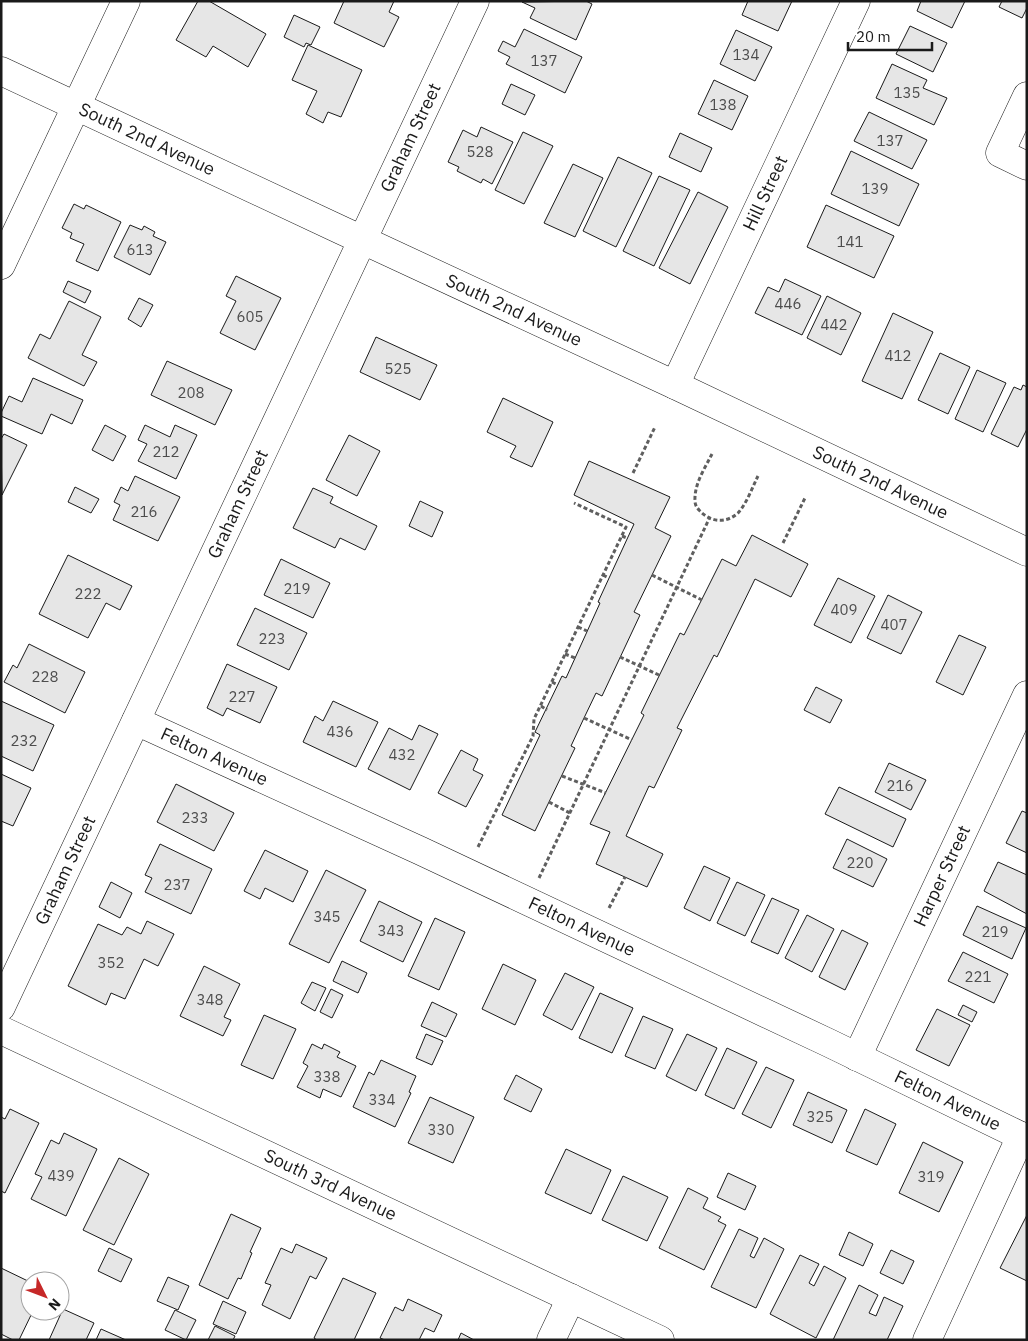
<svg xmlns="http://www.w3.org/2000/svg" width="1028" height="1341" font-family="'IBM Plex Sans',sans-serif">
<rect width="100%" height="100%" fill="#fff"/>
<g fill="#e6e6e6" stroke="#1a1a1a">
<path d="M198,1h11l57,33 -18,33 -35,-21 -7,11 -30,-17z"/>
<path d="M344,1h50l-5,11 10,5 -15,30 -50,-24z"/>
<path d="M586,1l6,3 -16,36 -46,-22 5,-10 -13,-6z"/>
<path d="M748,1h44l-14,30 -36,-16z"/>
<path d="M921,1h44l-13,27 -35,-17z"/>
<path d="M1002,1h25v7l-5,10 -23,-11z"/>
<path d="M294,15l26,12 -9,18 -5,-2 -2,4 -20,-10z"/>
<path d="M910,26l37,17 -14,29 -37,-18z"/>
<path d="M524,29l58,28 -17,36 -59,-29 4,-7 -12,-6 5,-10 12,6z"/>
<path d="M736,30l36,17 -17,34 -35,-17z"/>
<path d="M308,45l54,25 -21,47 -13,-5 -5,11 -17,-9 11,-23 -25,-11z"/>
<path d="M892,64l35,16 -4,8 24,10 -13,27 -58,-27z"/>
<path d="M714,80l34,16 -16,34 -34,-16z"/>
<path d="M511,84l24,11 -10,20 -23,-11z"/>
<path d="M869,112l58,28 -15,29 -58,-28z"/>
<path d="M481,127l32,15 -21,42 -9,-5 -2,4 -24,-12 2,-4 -11,-5 15,-32 14,7z"/>
<path d="M523,132l30,14 -29,58 -29,-14z"/>
<path d="M680,133l32,15 -11,24 -32,-15z"/>
<path d="M851,151l68,33 -20,42 -68,-32z"/>
<path d="M618,157l34,16 -36,74 -33,-16z"/>
<path d="M573,164l30,14 -28,59 -31,-14z"/>
<path d="M659,176l31,14 -36,76 -31,-15z"/>
<path d="M698,192l30,15 -38,77 -31,-16z"/>
<path d="M74,204l10,5 2,-4 35,17 -23,49 -22,-10 8,-17 -14,-6 2,-5 -10,-5z"/>
<path d="M826,205l68,31 -20,42 -67,-31z"/>
<path d="M130,225l12,5 2,-4 11,6 -2,4 13,6 -16,33 -36,-18z"/>
<path d="M236,276l45,22 -26,52 -35,-17 16,-32 -10,-5z"/>
<path d="M785,279l36,17 -19,39 -47,-22 13,-26 11,5z"/>
<path d="M68,281l23,10 -6,12 -22,-11z"/>
<path d="M827,296l34,17 -20,42 -34,-17z"/>
<path d="M139,298l14,7 -12,22 -13,-8z"/>
<path d="M69,301l32,16 -19,38 15,7 -13,24 -56,-28 12,-24 10,5z"/>
<path d="M893,313l40,19 -31,67 -40,-18z"/>
<path d="M376,337l61,28 -17,35 -60,-28z"/>
<path d="M940,353l30,14 -22,47 -30,-14z"/>
<path d="M167,361l65,29 -17,35 -64,-30z"/>
<path d="M977,370l29,13 -23,49 -28,-13z"/>
<path d="M33,378l50,22 -11,24 -21,-10 -9,20 -41,-18v-3l8,-17 13,6z"/>
<path d="M1023,385l4,2v42l-9,18 -27,-13 23,-47 7,3z"/>
<path d="M503,398l50,24 -21,45 -22,-10 6,-11 -29,-14z"/>
<path d="M105,425l21,11 -13,25 -21,-11z"/>
<path d="M145,425l25,12 5,-12 22,10 -21,44 -38,-18 9,-17 -9,-4z"/>
<path d="M4,434l23,11 -25,50 -1,-56z"/>
<path d="M349,435l31,16 -23,45 -31,-16z"/>
<path d="M589,461l81,36 -15,31 16,8 -37,76 6,3 -38,81 -6,-3 -12,25 -13,28 4,2 -40,83 -33,-16 38,-80 -5,-3 27,-56 4,2 34,-75 -2,-1 36,-78 -60,-29z"/>
<path d="M135,476l45,21 -22,44 -45,-21 7,-15 -6,-3 7,-15 7,4z"/>
<path d="M75,487l24,12 -8,14 -23,-11z"/>
<path d="M313,488l20,9 -3,6 47,23 -12,24 -25,-12 -5,10 -42,-20z"/>
<path d="M420,501l23,11 -11,25 -23,-11z"/>
<path d="M752,535l56,29 -17,33 -36,-18 -38,78 -3,-2 -37,73 5,2 -28,58 -5,-2 -23,50 37,18 -16,33 -51,-23 14,-32 -20,-8 54,-109 -3,-2 39,-80 4,2 38,-76 14,7z"/>
<path d="M68,555l64,31 -12,24 -14,-7 -18,35 -49,-24z"/>
<path d="M281,559l49,24 -17,35 -49,-23z"/>
<path d="M838,578l37,18 -24,47 -37,-18z"/>
<path d="M888,595l34,17 -21,42 -34,-16z"/>
<path d="M255,608l52,25 -18,37 -52,-25z"/>
<path d="M959,635l27,12 -23,48 -27,-13z"/>
<path d="M29,644l56,28 -20,41 -61,-31 9,-17 4,3z"/>
<path d="M227,664l50,23 -17,36 -33,-15 -4,8 -16,-8z"/>
<path d="M816,687l26,13 -12,23 -26,-13z"/>
<path d="M1,701l53,24 -21,46 -32,-15z"/>
<path d="M333,701l45,21 -22,45 -53,-25 12,-26 8,5z"/>
<path d="M419,725l19,9 -28,56 -42,-21 21,-41 23,12z"/>
<path d="M461,750l17,9 -5,11 10,5 -17,32 -28,-14z"/>
<path d="M889,763l37,17 -15,30 -36,-18z"/>
<path d="M1,774l30,14 -18,38 -12,-5z"/>
<path d="M176,784l58,29 -20,38 -57,-29z"/>
<path d="M839,787l67,32 -13,28 -68,-33z"/>
<path d="M1022,811l5,2v40l-21,-10z"/>
<path d="M847,839l40,20 -14,28 -40,-19z"/>
<path d="M160,844l52,25 -21,45 -46,-22 7,-14 -7,-3z"/>
<path d="M265,850l43,21 -15,31 -28,-14 -5,11 -16,-8z"/>
<path d="M998,862l29,13v39l-43,-23z"/>
<path d="M704,866l26,12 -20,43 -26,-13z"/>
<path d="M326,870l40,20 -37,73 -40,-19z"/>
<path d="M111,882l21,11 -12,25 -21,-11z"/>
<path d="M737,882l28,13 -20,41 -28,-13z"/>
<path d="M772,898l27,12 -21,44 -27,-12z"/>
<path d="M379,901l43,21 -19,40 -43,-21z"/>
<path d="M977,906l49,22 -14,31 -49,-24z"/>
<path d="M807,915l27,14 -22,43 -27,-14z"/>
<path d="M435,918l30,14 -26,58 -31,-14z"/>
<path d="M147,921l27,13 -16,32 -14,-7 -19,40 -14,-6 -5,12 -38,-19 30,-62 24,11 5,-8 14,7z"/>
<path d="M842,930l26,13 -23,47 -26,-13z"/>
<path d="M963,952l45,22 -14,29 -46,-22z"/>
<path d="M342,961l25,12 -9,20 -25,-12z"/>
<path d="M503,964l33,16 -21,45 -33,-16z"/>
<path d="M204,966l36,18 -16,33 7,3 -8,16 -43,-20z"/>
<path d="M565,973l29,14 -22,43 -29,-15z"/>
<path d="M312,982l14,6 -11,23 -14,-8z"/>
<path d="M331,989l12,6 -11,23 -12,-6z"/>
<path d="M600,993l33,15 -21,45 -33,-15z"/>
<path d="M432,1002l25,12 -11,23 -25,-11z"/>
<path d="M963,1005l14,7 -5,10 -14,-7z"/>
<path d="M937,1009l33,16 -21,41 -33,-16z"/>
<path d="M264,1015l32,14 -23,50 -32,-14z"/>
<path d="M643,1016l30,13 -18,40 -30,-13z"/>
<path d="M426,1034l17,7 -11,24 -16,-7z"/>
<path d="M687,1034l30,14 -21,43 -30,-15z"/>
<path d="M312,1044l10,5 2,-5 16,8 -3,5 19,9 -15,31 -18,-8 -3,9 -23,-11 11,-21 -5,-3z"/>
<path d="M727,1048l30,14 -23,47 -29,-14z"/>
<path d="M381,1060l35,16 -7,16 2,1 -16,34 -42,-20 16,-35 5,3z"/>
<path d="M766,1067l28,13 -23,48 -29,-14z"/>
<path d="M516,1075l26,14 -11,23 -27,-13z"/>
<path d="M808,1092l39,18 -15,33 -39,-18z"/>
<path d="M430,1097l44,20 -21,46 -45,-20z"/>
<path d="M10,1109l29,14 -34,70 -4,-2v-74l4,2z"/>
<path d="M865,1109l31,15 -19,41 -31,-14z"/>
<path d="M64,1133l33,16 -31,67 -35,-17 11,-22 -7,-3 16,-34 8,4z"/>
<path d="M923,1142l40,20 -24,50 -40,-19z"/>
<path d="M566,1149l45,21 -20,44 -46,-21z"/>
<path d="M119,1158l30,16 -35,71 -31,-15z"/>
<path d="M728,1173l28,13 -11,24 -28,-13z"/>
<path d="M623,1176l45,21 -21,44 -45,-21z"/>
<path d="M688,1188l20,10 -5,10 18,9 -3,4 8,4 -22,45 -45,-22z"/>
<path d="M231,1214l30,14 -11,24 2,1 -11,26 -3,-1 -10,21 -29,-14z"/>
<path d="M1027,1215v66l-27,-13z"/>
<path d="M739,1229l19,9 -8,18 4,2 10,-20 20,11 -28,59 -45,-21z"/>
<path d="M849,1232l24,12 -10,22 -24,-11z"/>
<path d="M296,1244l31,14 -11,21 -6,-3 -20,43 -28,-14 9,-20 -6,-2 16,-35 11,5z"/>
<path d="M109,1248l23,11 -11,23 -23,-11z"/>
<path d="M891,1250l23,11 -11,23 -23,-11z"/>
<path d="M800,1255l19,9 -10,19 5,3 10,-20 22,12 -30,60 -46,-24z"/>
<path d="M1,1268l29,14 -8,19 8,4v6h3l-14,29h-6l-12,-6z"/>
<path d="M168,1277l21,9 -11,24 -21,-9z"/>
<path d="M343,1278l33,15 -22,47h-37l-3,-2z"/>
<path d="M859,1285l19,10 -9,18 7,3 8,-19 19,9 -16,34h-54z"/>
<path d="M408,1299l34,16 -8,17 -9,-4 -6,12h-34l-5,-2 15,-31 8,4z"/>
<path d="M223,1301l23,11 -10,22 -23,-10z"/>
<path d="M63,1309l31,14 -8,17h-37z"/>
<path d="M175,1310l21,10 -10,20 -21,-10z"/>
<path d="M215,1326l20,10 -2,4h-25z"/>
<path d="M101,1329l25,11h-30z"/>
<path d="M461,1333l13,7h-16z"/>
</g>
<g fill="none" stroke-linecap="round" stroke-linejoin="round">
<g stroke="#1a1a1a" stroke-width="29">
<g id="minor">
<path id="s1" d="M1,71l340,159 334,155 352,167"/>
<path d="M1027,96l-27,57 27,13"/>
<path d="M1,265l125,-264"/>
<path id="s2" d="M675,385l181,-384"/>
<path id="s3" d="M136,721l285,130 408,192 198,96"/>
<path id="s4" d="M1,1007l474,-1006"/>
<path id="s5" d="M1,1030l659,310"/>
<path id="s6" d="M857,1057l170,-362"/>
<path d="M551,1340l20,-42"/>
<path d="M927,1340l94,-204"/>
</g>
</g>
<g stroke="#5f5f5f" stroke-width="3" stroke-dasharray="4 2.5" stroke-linecap="butt">
<path d="M712,454c-7,14 -18,30 -17,47 0,4 2,7 5,10 10,11 26,13 38,2 9,-10 14,-25 20,-37"/>
<path d="M633,473l22,-46"/>
<path d="M622,536l5,2"/>
<path d="M783,543l22,-45"/>
<path d="M603,575l6,3"/>
<path d="M652,575l50,25"/>
<path d="M578,627l9,4"/>
<path d="M565,654l10,4"/>
<path d="M620,657l39,18"/>
<path d="M552,682l6,3"/>
<path d="M541,706l6,4"/>
<path d="M584,718l48,22"/>
<path d="M562,776l44,17"/>
<path d="M549,802l21,11"/>
<path d="M478,847l55,-111 1,-17 92,-192 -52,-24"/>
<path d="M539,878l170,-359"/>
<path d="M609,908l16,-31"/>
</g>
<use href="#minor" stroke="#fff" stroke-width="28"/>
</g>
<g text-anchor="middle" stroke-width="4" stroke-linejoin="round" paint-order="stroke">
<g font-size="15" fill="#4d4d4d">
<text x="746" y="60">134</text>
<text x="544" y="66">137</text>
<text x="907" y="98">135</text>
<text x="723" y="110">138</text>
<text x="890" y="146">137</text>
<text x="480" y="157">528</text>
<text x="875" y="194">139</text>
<text x="850" y="247">141</text>
<text x="140" y="255">613</text>
<text x="788" y="309">446</text>
<text x="250" y="322">605</text>
<text x="834" y="330">442</text>
<text x="898" y="361">412</text>
<text x="398" y="374">525</text>
<text x="191" y="398">208</text>
<text x="166" y="457">212</text>
<text x="144" y="517">216</text>
<text x="297" y="594">219</text>
<text x="88" y="599">222</text>
<text x="844" y="615">409</text>
<text x="894" y="630">407</text>
<text x="272" y="644">223</text>
<text x="45" y="682">228</text>
<text x="242" y="702">227</text>
<text x="340" y="737">436</text>
<text x="24" y="746">232</text>
<text x="402" y="760">432</text>
<text x="900" y="791">216</text>
<text x="195" y="823">233</text>
<text x="860" y="868">220</text>
<text x="177" y="890">237</text>
<text x="327" y="922">345</text>
<text x="391" y="936">343</text>
<text x="995" y="937">219</text>
<text x="111" y="968">352</text>
<text x="978" y="982">221</text>
<text x="210" y="1005">348</text>
<text x="327" y="1082">338</text>
<text x="382" y="1105">334</text>
<text x="820" y="1122">325</text>
<text x="441" y="1135">330</text>
<text x="61" y="1181">439</text>
<text x="931" y="1182">319</text>
</g>
<g font-size="18" fill="#1a1a1a" stroke="#fff">
<text dy="6" stroke="none"><textPath href="#s4" startOffset="961">Graham Street</textPath></text>
<text dy="6" stroke="none"><textPath href="#s1" startOffset="161">South 2nd Avenue</textPath></text>
<text dy="6" stroke="none"><textPath href="#s2" startOffset="212">Hill Street</textPath></text>
<text dy="6" stroke="none"><textPath href="#s1" startOffset="566">South 2nd Avenue</textPath></text>
<text dy="6" stroke="none"><textPath href="#s1" startOffset="971">South 2nd Avenue</textPath></text>
<text dy="6" stroke="none"><textPath href="#s4" startOffset="556">Graham Street</textPath></text>
<text dy="6" stroke="none"><textPath href="#s3" startOffset="86">Felton Avenue</textPath></text>
<text dy="6" stroke="none"><textPath href="#s4" startOffset="151">Graham Street</textPath></text>
<text dy="6" stroke="none"><textPath href="#s6" startOffset="200">Harper Street</textPath></text>
<text dy="6" stroke="none"><textPath href="#s3" startOffset="491">Felton Avenue</textPath></text>
<text dy="6" stroke="none"><textPath href="#s3" startOffset="896">Felton Avenue</textPath></text>
<text dy="6" stroke="none"><textPath href="#s5" startOffset="364">South 3rd Avenue</textPath></text>
</g>
</g>
<rect width="1028" height="1341" fill="none" stroke="#1a1a1a" stroke-width="5"/>
<g transform="translate(45 1296) rotate(132)"><circle r="24" fill="#ffffff" stroke="#a3a3a3"/>
<path d="M0-4L9 19L0 12L-9 19Z" fill="#c62828"/>
<text y="-8" font-size="14" font-weight="bold" text-anchor="middle" fill="#1a1a1a">N</text>
</g>
<path d="M848 42v8h84v-8" fill="none" stroke="#1a1a1a" stroke-width="2.5"/>
<text x="856" y="42" font-size="15" fill="#1a1a1a" stroke="#ffffff" stroke-width="4" paint-order="stroke">20 m</text>
</svg>
